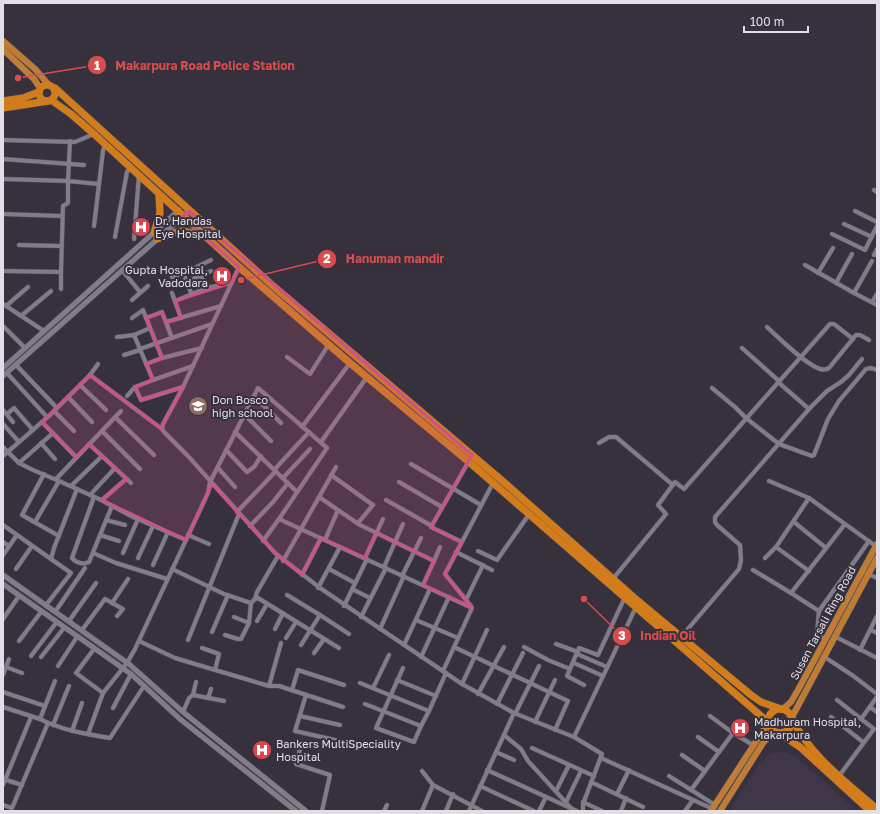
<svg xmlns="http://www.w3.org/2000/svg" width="880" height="814" font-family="'Golos Text',sans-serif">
<rect width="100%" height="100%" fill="#36313d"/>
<path fill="#3f3749" d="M785,752l10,4 62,55h-128l30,-47 12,-11z"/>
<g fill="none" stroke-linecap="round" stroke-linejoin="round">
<g stroke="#55505a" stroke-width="5">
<g id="minor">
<path d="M3,140l72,2 19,-8"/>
<path d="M3,159l81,6"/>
<path d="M3,179l65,2 2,-40"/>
<path d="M874,190l3,2"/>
<path d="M855,211l22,11"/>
<path d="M3,214l58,2"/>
<path d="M844,224l28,13"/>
<path d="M94,226l9,-75 2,-7"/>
<path d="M832,234l33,16 12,-24"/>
<path d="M115,237l12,-65 3,-5"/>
<path d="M134,239l5,-64"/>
<path d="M19,245l42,1"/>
<path d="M874,255l3,-6"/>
<path d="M805,265l49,28 18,-32"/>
<path d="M122,270l18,22"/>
<path d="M3,271l58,1 2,-66 5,-3v-22l31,3"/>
<path d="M211,271l-25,11 6,12 14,-6 25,-5"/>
<path d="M61,272v17"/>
<path d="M818,273l15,-25"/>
<path d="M201,275l5,13"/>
<path d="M172,277l12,-4"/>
<path d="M186,282l-2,-9 27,-13"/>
<path d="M836,283l16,-29"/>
<path d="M172,293l9,25"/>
<path d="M854,293l23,12"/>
<path d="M132,300l16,-14"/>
<path d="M175,301l17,-7"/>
<path d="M872,302l5,-8"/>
<path d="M3,304l41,27"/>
<path d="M6,306l22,-19"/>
<path d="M21,316l30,-25"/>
<path d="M132,318l11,-8 19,48"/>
<path d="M146,318l16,-6 10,26"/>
<path d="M166,322l55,-16"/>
<path d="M3,326l22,22"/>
<path d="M767,327c12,11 38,37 53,42 4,1 6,1 9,-1l27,-33h4l9,5"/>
<path d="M134,335l16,-7"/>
<path d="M117,337l17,-2 19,45 40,-14"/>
<path d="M742,348l37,33"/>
<path d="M140,349l72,-25"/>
<path d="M124,355l16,-5"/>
<path d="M287,357l23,17 19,-30"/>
<path d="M146,364l16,-6 40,-10"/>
<path d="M16,365l41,43"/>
<path d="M7,373l40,44"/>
<path d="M90,375l72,54 2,3 24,24 87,97 45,35 142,96 52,29 60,24 28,17 -19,50v7"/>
<path d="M80,385l26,25"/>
<path d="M135,387l6,13 42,-13"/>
<path d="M712,388l23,19 11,11 33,26 33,12 2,-1 14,-36 11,-18 27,-32 5,-1 6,2"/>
<path d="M127,396l8,-9 18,-7"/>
<path d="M254,396l27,27"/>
<path d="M68,397l24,25"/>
<path d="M809,409l18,-18 14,-9 8,-7 13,-16"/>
<path d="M3,410l10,12"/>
<path d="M54,411l20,20"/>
<path d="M7,414l7,-6 19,22"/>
<path d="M244,414l27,27"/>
<path d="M115,417l39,38"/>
<path d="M42,422l34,35"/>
<path d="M3,424l16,18"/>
<path d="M302,427l48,-64"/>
<path d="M162,429l1,-5 20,-37 56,-120"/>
<path d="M102,431l38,38"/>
<path d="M235,432l62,60"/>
<path d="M321,442l46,-65"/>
<path d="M41,443l14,16"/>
<path d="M599,443l10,-6h7l57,48"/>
<path d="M89,444l42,39"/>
<path d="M3,447l16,16 14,7 26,11 40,18 34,18 53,23"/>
<path d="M226,450l21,22 7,-5 7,-11"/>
<path d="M3,456l47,-41 40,-40 8,-11"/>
<path d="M19,463l34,-30"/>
<path d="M411,464l70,41"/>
<path d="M218,468l17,19"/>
<path d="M274,470l35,-38"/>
<path d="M44,474l-22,41 37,21"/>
<path d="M331,475l42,30 -15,18"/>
<path d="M283,478l27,-29"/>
<path d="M56,479l65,-68"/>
<path d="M769,481l40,17 36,26"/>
<path d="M399,482l43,25"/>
<path d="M71,486l31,-30"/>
<path d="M90,495l25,-27"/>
<path d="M94,497l-22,61c4,5 12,7 17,4l23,-56"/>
<path d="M319,497l41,28 74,36 -11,24"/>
<path d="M102,500l24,-21"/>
<path d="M386,500l46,26"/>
<path d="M237,512l39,-41"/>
<path d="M106,520l19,5"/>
<path d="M35,522l24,-41"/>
<path d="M794,522l32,26"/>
<path d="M3,525l48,34 3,-11 23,-59"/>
<path d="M250,526l23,-24 15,-19"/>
<path d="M100,535l19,6"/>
<path d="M188,535l21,9"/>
<path d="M325,540l13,-30"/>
<path d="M263,541l16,-22"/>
<path d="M3,542l6,4"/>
<path d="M462,542l-31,-15 38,-66"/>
<path d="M776,547l33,24"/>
<path d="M478,551l19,9 33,-47"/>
<path d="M456,552l36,18"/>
<path d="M93,553l23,10 51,16"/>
<path d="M123,553l15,-34"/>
<path d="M3,555l14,-20"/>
<path d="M138,558l15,-32"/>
<path d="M365,558l18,-39"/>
<path d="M765,558l11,-11 33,-49"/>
<path d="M283,561l53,-94"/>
<path d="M434,561l6,-14"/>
<path d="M153,565l15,-33"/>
<path d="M384,567l19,-43"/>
<path d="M16,569l16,-23"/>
<path d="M172,569l52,25 27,9 4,-4 3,-1 81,50"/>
<path d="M329,569l26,14"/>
<path d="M753,570l38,23"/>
<path d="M868,574l9,4"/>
<path d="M302,575l19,-37"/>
<path d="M402,576l19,-38"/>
<path d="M612,580l54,-66 -8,-9 17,-23 9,7 146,-165h4l19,15"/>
<path d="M318,588l22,-41"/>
<path d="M352,589l18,9"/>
<path d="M287,595l33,20 -19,30"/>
<path d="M255,599l2,-7 21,-36"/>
<path d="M466,600l17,-35"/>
<path d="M112,603l16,-24"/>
<path d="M46,605l25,-32 -20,-14"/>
<path d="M344,606l23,-47"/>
<path d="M471,606l-26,-32 48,-91"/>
<path d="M819,611l50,-70"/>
<path d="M55,612l30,-44"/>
<path d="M320,615l29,19"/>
<path d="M234,617l15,6 2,-20"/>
<path d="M361,617l25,-49"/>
<path d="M3,619l16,-23"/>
<path d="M416,620l42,18"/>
<path d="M69,621l27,-38"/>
<path d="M257,621l10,-17"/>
<path d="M275,629l8,-16"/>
<path d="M380,629l24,-53"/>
<path d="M82,630l23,-31 18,10 -6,7"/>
<path d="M871,630l6,3"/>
<path d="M212,632l16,-37"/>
<path d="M225,635l13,4h3l8,-16"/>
<path d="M834,636l43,22"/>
<path d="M681,637l58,-68 2,-9 -1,-15 -23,-20 -2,-3v-5l94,-108 -31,-27"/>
<path d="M286,638l10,-16"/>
<path d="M188,640l51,-126"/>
<path d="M825,640l-8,-7 2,-22 -28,-18 54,-69 32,23"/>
<path d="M19,641l22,-29"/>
<path d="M139,641l36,17 94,28 12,-43"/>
<path d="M556,644l22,8"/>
<path d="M404,645l26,-56"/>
<path d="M454,647l114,54 -13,29"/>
<path d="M524,647l24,13 22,9"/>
<path d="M202,648l17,6 -4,16"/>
<path d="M94,649l-18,24 27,20"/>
<path d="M860,650l17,-34"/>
<path d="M314,653l10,-14"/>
<path d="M577,654l30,13"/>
<path d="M31,656l25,-33"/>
<path d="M823,656l29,19 25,19"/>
<path d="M41,657l23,-29"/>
<path d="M421,657l28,-60"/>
<path d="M574,663l29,13"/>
<path d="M58,666l19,-29"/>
<path d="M6,667l16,6"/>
<path d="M403,668l-27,60 38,14 7,-16 8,-15 17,-38"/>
<path d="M3,675l6,-16"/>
<path d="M397,680l39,16"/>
<path d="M360,683l69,28"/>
<path d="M462,684l25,-54"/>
<path d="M584,685l-17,-9 12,-28 19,7 27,-58"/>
<path d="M269,686h10l64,21"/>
<path d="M373,688l16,-33"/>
<path d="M292,690l6,-20 46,15"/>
<path d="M3,692l42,14"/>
<path d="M478,694l26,-47"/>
<path d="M193,695l3,-13"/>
<path d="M306,695l-11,36 40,9"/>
<path d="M208,698l3,-9"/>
<path d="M837,700l37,29 -35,47"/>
<path d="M365,704l56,22"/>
<path d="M497,704l26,-51"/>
<path d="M3,707l37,12 15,-38"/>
<path d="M870,707l7,5"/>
<path d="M113,708l18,-34"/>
<path d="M183,712l6,-14 4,-3 31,6"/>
<path d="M515,714l24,-48"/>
<path d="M300,716l40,9"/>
<path d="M710,716l23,17"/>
<path d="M831,717l32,25"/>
<path d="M40,719c21,11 46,15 70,19l34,-52"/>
<path d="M861,719l16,-22"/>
<path d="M535,722l20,-42"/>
<path d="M53,725l16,-39"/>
<path d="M72,731l10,-28"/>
<path d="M88,734l15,-41 24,-30 8,-14 73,-156 2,-11 48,-94 69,60 -48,71 193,89 -29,63"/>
<path d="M504,735l17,14 7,12 43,47"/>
<path d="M574,737l62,-130"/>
<path d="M698,737l21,15"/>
<path d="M301,746l-5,18 34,11 -8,36"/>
<path d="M532,748l62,28"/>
<path d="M496,752l18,8"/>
<path d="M682,755l23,16"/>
<path d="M601,758l112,51"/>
<path d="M487,770l90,41"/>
<path d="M422,771l11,14 49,26"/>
<path d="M669,776l46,29"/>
<path d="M3,779l19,6"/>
<path d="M591,782l52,25"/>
<path d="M3,785l28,-68"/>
<path d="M480,786l54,25"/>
<path d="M691,790l42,-57 20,12"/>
<path d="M556,791l13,-26"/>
<path d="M617,794l12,-24"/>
<path d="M566,802l15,-31"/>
<path d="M583,802l19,9"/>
<path d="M3,805l9,3 36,-85"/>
<path d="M384,811l3,-6"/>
<path d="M422,811l11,-26"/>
<path d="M446,811l7,-17"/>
<path d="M469,811l45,-98"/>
<path d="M539,811l7,-14"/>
<path d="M621,811l5,-13"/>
<path d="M685,811l8,-11"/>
</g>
</g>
<g stroke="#55505a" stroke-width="6">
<g id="tertiary">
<path d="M3,368l176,-158"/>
<path d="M3,376l186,-165"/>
<path d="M3,575l126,89 54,48 123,99"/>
<path d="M3,584l128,90 49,45 116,92"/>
</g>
</g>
<g stroke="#55505a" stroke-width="7">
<g id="primary">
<path d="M3,41l32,28 13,15"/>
<path d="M3,49l31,30 6,9"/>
<path d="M783,709l8,-7 7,-12 79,-146"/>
<path d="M792,717l85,-159"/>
<path d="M711,811l57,-88"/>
<path d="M720,811l43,-68 5,-6 8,-5"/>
</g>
</g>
<g stroke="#55505a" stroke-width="8">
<g id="trunk">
<circle cx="47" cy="93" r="8"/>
<path d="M55,88l217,197 234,199 132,117 113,94 10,7 20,7"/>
<path d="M51,100l20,14 23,20 145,133 111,96 119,99 299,260"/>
<path d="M3,101l20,-3 16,-6"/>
<path d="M3,108l45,-7"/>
<path d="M154,233l6,-20 -1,-18"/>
<path d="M157,239c22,-8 22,-11 44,-3"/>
<circle cx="780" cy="721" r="12"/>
<path d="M792,718c16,36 56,66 85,91"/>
<path d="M779,733l21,14 70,64"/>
</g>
</g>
<use href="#minor" stroke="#827c8a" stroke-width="4"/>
<use href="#tertiary" stroke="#827c8a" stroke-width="5"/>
<use href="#primary" stroke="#bf7c37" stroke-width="6"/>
<use href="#trunk" stroke="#d37c1c" stroke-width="7"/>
</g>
<path fill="#cc5385" fill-opacity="0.2" stroke="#cc5385" stroke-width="3" stroke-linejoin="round" d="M189,211l283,244 -41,72 31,15 -17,32 27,34 -49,-23 11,-24 -58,-28 -11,25 -44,-20 -19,37 -27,-22 -63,-69 -26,56 -84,-40 24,-21 -37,-35 -13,13 -34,-35 48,-47 71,53 22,-41 -42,13 -6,-13 18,-7 -7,-16 16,-6 -16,-40 16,-6 4,10 15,-4 -6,-17 56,-18 8,-16 -57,-50z"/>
<defs>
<g id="hospital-disc" transform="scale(1)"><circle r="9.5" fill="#e0444e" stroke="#36313d"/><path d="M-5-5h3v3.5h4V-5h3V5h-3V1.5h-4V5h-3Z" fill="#fff"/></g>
<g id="school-disc" transform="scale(1)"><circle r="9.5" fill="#8d6e63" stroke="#36313d"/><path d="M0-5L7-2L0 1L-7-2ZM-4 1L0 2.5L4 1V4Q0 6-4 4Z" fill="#fff"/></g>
</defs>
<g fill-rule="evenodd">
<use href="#hospital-disc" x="141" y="227"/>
<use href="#hospital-disc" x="222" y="276"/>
<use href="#school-disc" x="198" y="406"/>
<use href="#hospital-disc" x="740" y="728"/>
<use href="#hospital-disc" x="262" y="750"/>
</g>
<g text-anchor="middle" stroke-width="4" stroke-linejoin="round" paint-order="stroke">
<g font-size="11" fill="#e2dee6" stroke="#36313d" text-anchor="start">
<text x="155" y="225">Dr. Handas<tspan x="155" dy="13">Eye Hospital</tspan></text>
<text x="208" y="274" text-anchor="end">Gupta Hospital,<tspan x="208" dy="13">Vadodara</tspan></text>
<text x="212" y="404">Don Bosco<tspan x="212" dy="13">high school</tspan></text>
<text x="754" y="726">Madhuram Hospital,<tspan x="754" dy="13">Makarpura</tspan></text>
<text x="276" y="748">Bankers MultiSpeciality<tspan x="276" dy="13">Hospital</tspan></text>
</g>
<g font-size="11" fill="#e2dee6" stroke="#36313d">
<text transform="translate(823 623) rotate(-62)" y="4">Susen Tarsali Ring Road</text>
</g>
</g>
<path fill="none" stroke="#d84c4e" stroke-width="1.5" d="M18 78L97 65M241 280L327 259M584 599L622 636"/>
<g fill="#d84c4e" stroke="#36313d" stroke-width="1.5">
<circle cx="18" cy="78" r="4"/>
<circle cx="241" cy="280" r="4"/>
<circle cx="584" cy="599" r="4"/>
<circle cx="97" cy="65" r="10"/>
<circle cx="327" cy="259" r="10"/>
<circle cx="622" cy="636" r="10"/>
</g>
<g font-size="12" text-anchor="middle" font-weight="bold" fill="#fff">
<text x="97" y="70">1</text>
<text x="327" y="263">2</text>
<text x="622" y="640">3</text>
</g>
<g font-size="12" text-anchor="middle" font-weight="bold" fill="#d84c4e" stroke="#36313d" stroke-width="4" stroke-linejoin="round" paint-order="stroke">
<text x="205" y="70">Makarpura Road Police Station</text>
<text x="395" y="263">Hanuman mandir</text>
<text x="668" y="640">Indian Oil</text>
</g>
<rect width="880" height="814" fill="none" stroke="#e2dee6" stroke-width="8"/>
<path d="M744 26v6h64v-6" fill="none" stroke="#e2dee6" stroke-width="2"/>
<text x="750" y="26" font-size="12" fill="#e2dee6" stroke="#36313d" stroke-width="3" paint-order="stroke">100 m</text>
</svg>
